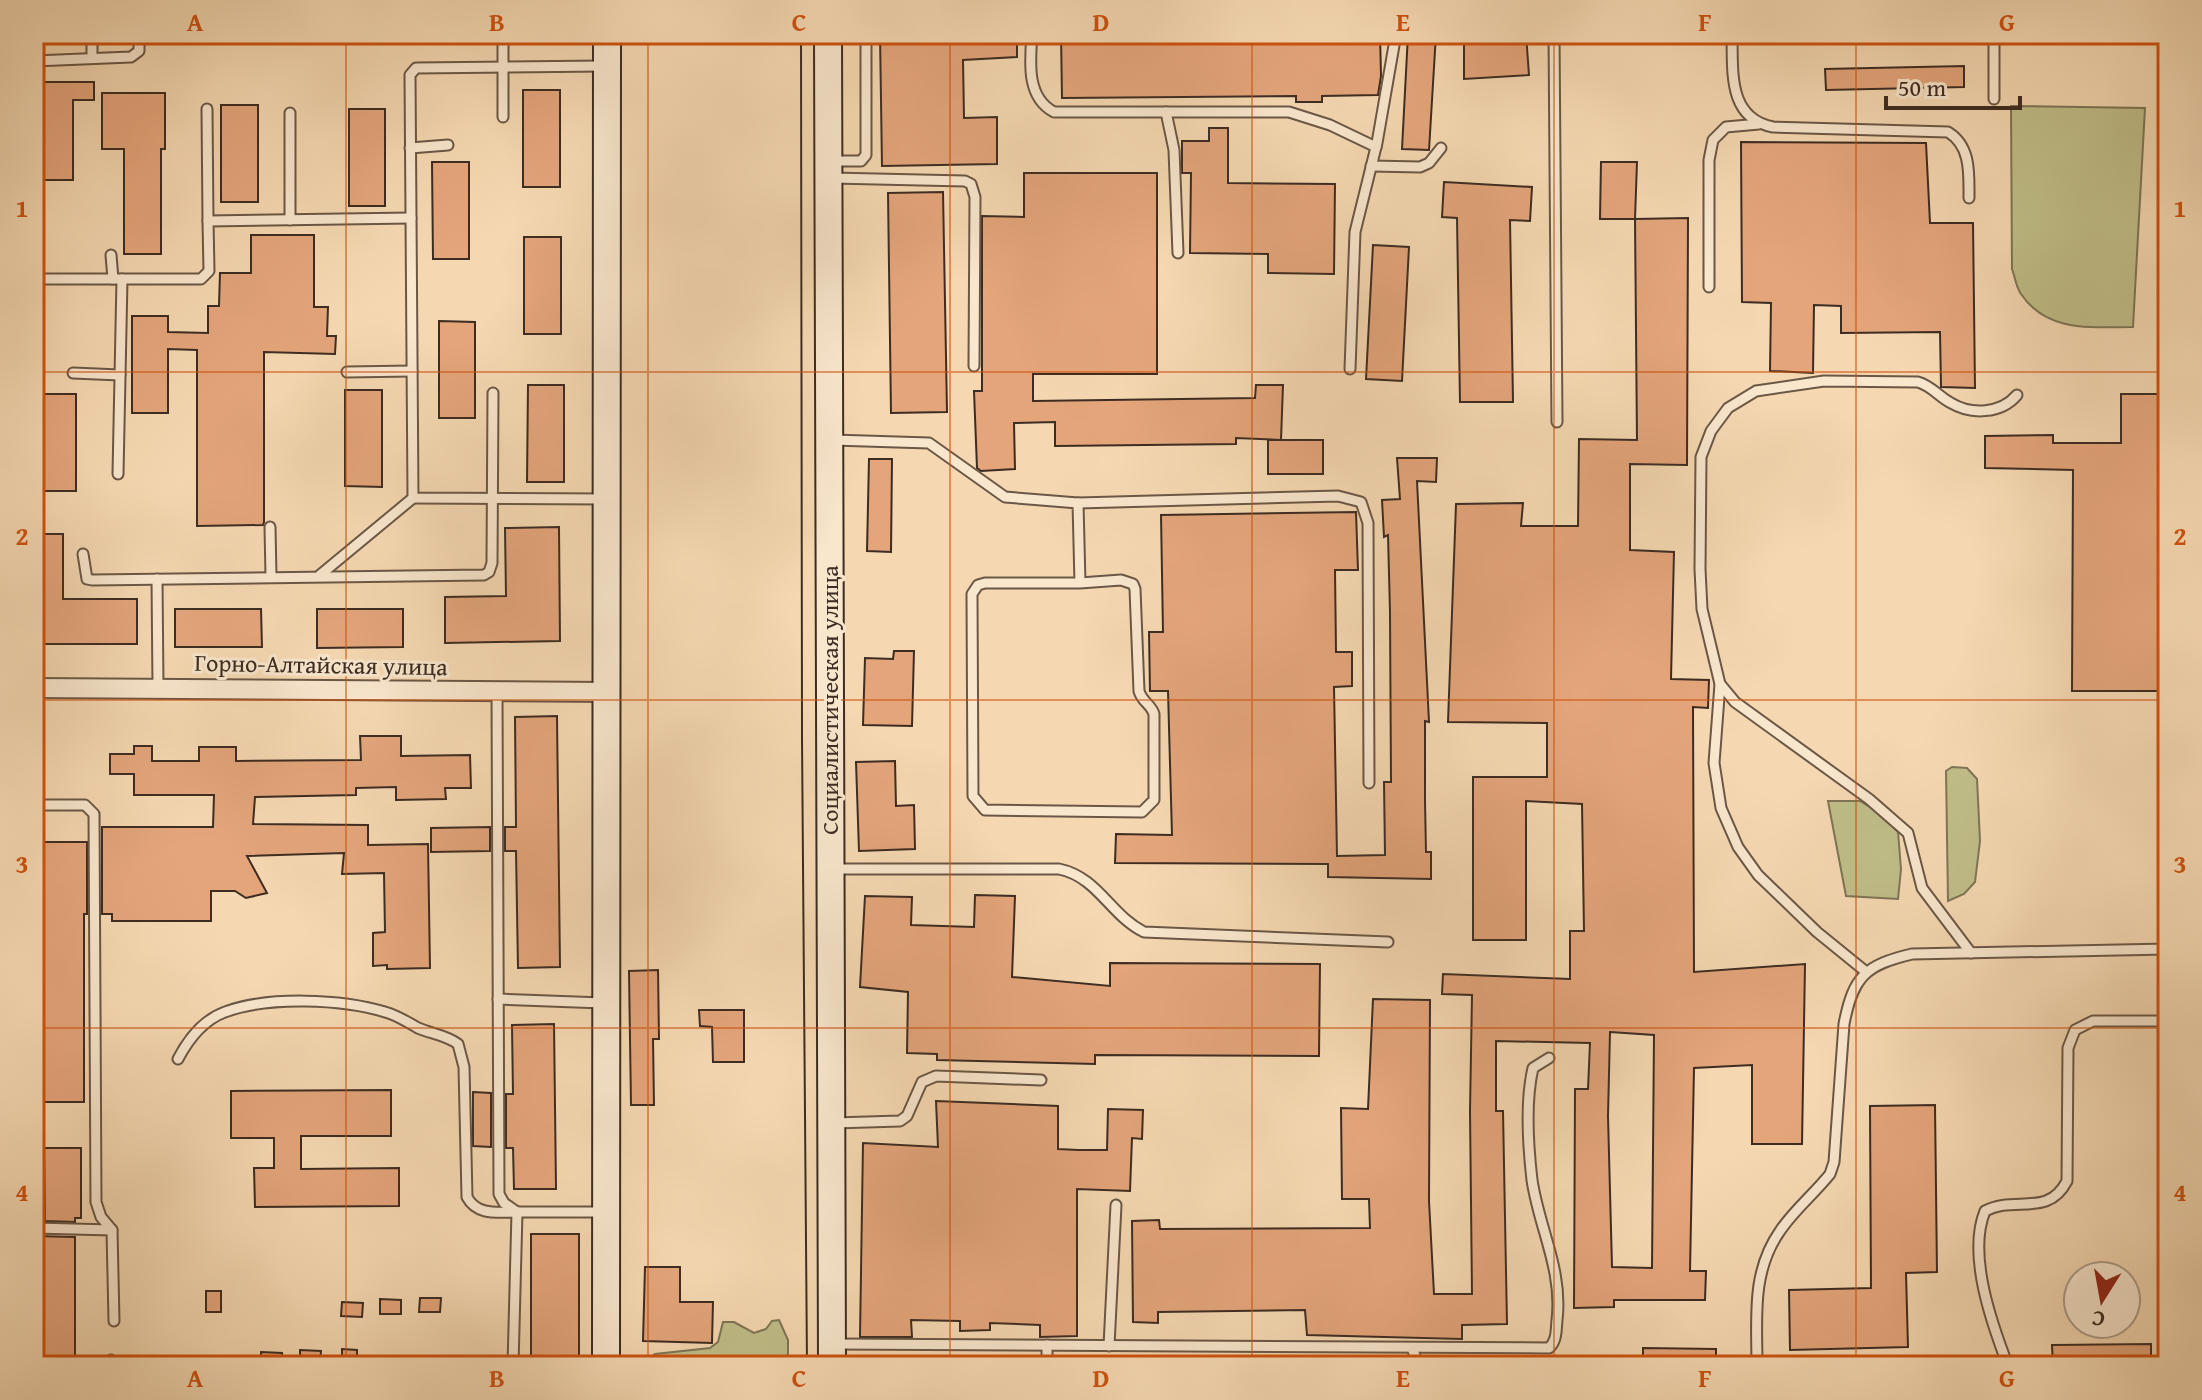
<svg xmlns="http://www.w3.org/2000/svg" width="2202" height="1400" font-family="'Gentium Book Plus',serif">
<rect width="100%" height="100%" fill="#f5d8b2"/>
<filter id="stains"><feTurbulence type="fractalNoise" baseFrequency=".0025" numOctaves="4"/><feColorMatrix values="0 0 0 0 .2 0 0 0 0 .09 0 0 0 0 .02 0 0 0 .5 -.17"/></filter>
<radialGradient id="worn" r=".72"><stop offset=".6" stop-color="#630" stop-opacity="0"/><stop offset="1" stop-color="#630" stop-opacity=".3"/></radialGradient>
<g fill="#c0be89" stroke="#7e7556" stroke-width="2">
<path d="M2011,106l134,2 -12,219c-41,0 -86,6 -112,-33 -5,-7 -6,-17 -9,-25z"/>
<path d="M1952,767l15,1 10,11 3,62 -5,41 -11,12 -16,7 -2,-130z"/>
<path d="M1828,801h32l23,14 15,17 3,37 -3,30 -52,-3z"/>
<path d="M779,1320l9,20v26h-150l17,-12 55,-6 8,-6 5,-20h11l20,11 12,-4 6,-8z"/>
</g>
<g fill="#e4a57b" stroke="#3d2c22" stroke-width="2" fill-rule="evenodd">
<path d="M880,34h137v23l-54,3 1,58 33,-1v47l-115,2z"/>
<path d="M1061,34h319l1,42 -3,19 -56,1v6h-26v-6l-234,2z"/>
<path d="M1408,34h28l-7,116 -27,-1z"/>
<path d="M1464,34h62l3,41 -65,4z"/>
<path d="M1964,66v21l-138,3 -1,-21z"/>
<path d="M36,82h58v18h-21v80h-37z"/>
<rect x="523" y="90" width="37" height="97"/>
<path d="M102,93h63v56h-4v105h-37v-105h-22z"/>
<rect x="221" y="105" width="37" height="97"/>
<rect x="349" y="109" width="36" height="97"/>
<path d="M1209,128h19v55l107,1 -1,90 -66,-1v-19l-78,-1 1,-80h-9v-32h27z"/>
<path d="M1741,142l185,1 4,80h43l2,165 -34,-1 -1,-55 -99,1v-27l-27,-1 -1,68 -43,-2 1,-68 -29,-1z"/>
<path d="M432,162h37v97h-36z"/>
<path d="M1601,162h36l-2,57h-35z"/>
<path d="M1024,173h133v201h-124v27l222,-3 1,-13h27l-2,55 -45,-2v6l-181,2v-24l-41,1 1,46 -34,2 -4,-3 -3,-77h8v-175l42,1z"/>
<path d="M1444,182l88,5 -2,34 -20,-1 3,182h-53l-3,-184 -15,-1z"/>
<path d="M943,192l4,220 -56,1 -3,-220z"/>
<path d="M1688,218l-1,247 -57,-1v86l44,2 -3,127 38,1 -1,28 -15,-1 1,265 111,-8 -3,180h-50v-79l-58,3 -4,203h16l-1,29h-91v7l-40,1 1,-219h13l2,-46 -94,-2v70h7l4,213 -45,1v14l-155,-4 -2,-25 -147,2v11l-25,-1 -1,-101 27,-1 1,9 210,-1 -1,-29h-27l-1,-91 27,1 5,-110 57,1 -1,201 5,93h38l-2,-183 2,-116 -30,-1 1,-20 127,5v-48h14l-2,-127 -56,-3v139h-53v-163h74v-54l-99,-1 8,-218 67,-1 -2,23h57l1,-87 58,1 -2,-221zM1610,1032l44,3 -2,233 -40,-1 -4,-151z"/>
<path d="M251,235h63v72h14l-1,29h9l-1,18 -71,-2v170l-1,3 -66,1v-176l-29,-1v64h-36v-97h36v16l40,1v-27h11l1,-33h31z"/>
<rect x="524" y="237" width="37" height="97"/>
<path d="M1373,245l36,2 -7,134 -36,-2z"/>
<path d="M439,321l36,1v96h-36z"/>
<path d="M528,385h36v97h-37z"/>
<path d="M345,390h37v97l-37,-1z"/>
<rect x="40" y="394" width="36" height="97"/>
<path d="M2121,394h47v297h-96l1,-221 -88,-2v-32l68,-1v8h68z"/>
<rect x="1268" y="440" width="55" height="34"/>
<path d="M1397,458h40l-1,24 -19,-1 12,241 -4,-1v80l1,51h5v27l-103,-2v-13l-213,-1 1,-29 56,1 -4,-144h-18l-1,-59h14l-2,-117 195,-3 2,58h-23l1,82h16v34l-18,1 3,169 48,-1 -1,-73h7l-1,-170 -2,-77 -4,2 -2,-37 18,-1z"/>
<path d="M869,459h23l-1,93 -24,-1z"/>
<path d="M559,527l1,114 -115,2v-46l61,-1 -1,-68z"/>
<path d="M34,534h29v65h74v45h-103z"/>
<path d="M175,609h86l1,38h-87z"/>
<path d="M317,609h86v38l-86,1z"/>
<path d="M894,651h20l-2,75 -49,-1 2,-67 28,1z"/>
<path d="M557,716l3,251 -42,1 -2,-117h-11v-24h11l-1,-110z"/>
<path d="M360,736h41v20l69,-1 1,33h-26l1,11 -50,1v-13l-40,1v7l-101,2 -2,27 115,1v20l60,-1 2,124 -43,1v-4l-14,1v-33l12,-1 -1,-59 -42,1 2,-21 -97,3 20,37 -21,5 -11,-7h-24v30h-99v-7h-10v-87h111l1,-32h-80v-21h-24v-20h24v-8h18v15h47v-14h37v14l125,-1z"/>
<path d="M895,761l1,45 18,-1 1,44 -56,2 -3,-89z"/>
<path d="M490,827v24l-59,1v-24z"/>
<path d="M36,842h51v72h-3v188h-48z"/>
<path d="M975,895l40,1 -3,81 98,9v-23l210,1 -1,92 -224,-1v9l-158,-4v-6l-30,-1 1,-61 -48,-5 5,-91 47,1 -1,28 63,2z"/>
<path d="M658,970l1,69h-6l1,66h-23l-2,-134z"/>
<path d="M699,1010h45v52h-31l-1,-35 -12,-1z"/>
<path d="M554,1024l2,165h-42l-1,-41h-7v-54h7l-1,-69z"/>
<path d="M391,1090v46h-90v33l98,-1v38l-144,1 -1,-39h20v-30h-43v-47z"/>
<path d="M473,1092l18,1v54l-18,-1z"/>
<path d="M936,1101l122,5v43l20,1h29l1,-41 35,1 -1,29 -10,-1 -2,53 -53,-2v147l-37,1v-12l-50,-2v7l-30,1v-10l-49,-1 1,17h-52l3,-194 75,4z"/>
<path d="M1935,1105l2,167 -31,1 2,74 -118,3 -1,-60 82,-2 -1,-182z"/>
<path d="M44,1148h37v70h-6v4l-30,-1z"/>
<rect x="531" y="1234" width="48" height="132"/>
<path d="M34,1236l41,1v129h-41z"/>
<path d="M645,1267h35v35h33l-1,41 -69,-2z"/>
<rect x="206" y="1291" width="15" height="21"/>
<path d="M420,1298h21l-1,14h-21z"/>
<path d="M380,1299l21,1v14h-21z"/>
<path d="M342,1302l21,1 -1,14 -21,-1z"/>
<path d="M2151,1344v22h-98l-1,-21z"/>
<path d="M1643,1348l73,1v17h-73z"/>
<path d="M342,1349l15,1v14l-15,-1z"/>
<path d="M300,1350l21,1 -1,14 -20,-1z"/>
<path d="M261,1352l21,1v13h-21z"/>
</g>
<g fill="none" stroke-linecap="round" stroke-linejoin="round">
<g stroke="#6b5746" stroke-width="13">
<g id="lane">
<path d="M92,34v24"/>
<path d="M503,34v83"/>
<path d="M1032,34c-2,28 -6,63 22,78h235l41,13 46,22"/>
<path d="M1554,34l3,388"/>
<path d="M1732,34c1,36 -5,84 41,93l175,5c23,14 21,41 21,66"/>
<path d="M2057,34l39,4 22,-4"/>
<path d="M34,61l97,-4 8,-6v-17"/>
<path d="M603,66l-187,2 -6,7 3,423 193,1"/>
<path d="M1994,99v-65"/>
<path d="M207,109l1,112"/>
<path d="M1166,112l8,38 4,103"/>
<path d="M410,148l38,-3"/>
<path d="M832,161h29l5,-6v-121"/>
<path d="M1371,166l49,1 9,-4 12,-15"/>
<path d="M832,178l133,3 6,3 4,13 -1,169"/>
<path d="M290,220v-107"/>
<path d="M111,255l2,24"/>
<path d="M34,279h167l8,-8 -1,-50 203,-3"/>
<path d="M1709,287v-127l4,-20 13,-13 33,-3"/>
<path d="M1350,369l5,-137 22,-89 19,-109"/>
<path d="M347,372l65,-1"/>
<path d="M73,373l47,2"/>
<path d="M833,440l96,3 76,54 73,6 2,80h-95l-7,2 -6,9 1,202 12,14 157,2 12,-12v-86c-3,-10 -12,-12 -15,-23l-4,-102 -2,-5 -12,-4 -41,3"/>
<path d="M118,474l4,-195"/>
<path d="M1078,503l260,-7 23,6 7,21 1,260"/>
<path d="M270,527l1,49"/>
<path d="M83,554l4,25 5,1 392,-5 5,-3 3,-9 1,-170"/>
<path d="M320,575l93,-77"/>
<path d="M157,579l1,108"/>
<path d="M1720,684l15,18 134,97 39,34 14,55 49,65"/>
<path d="M497,691l2,503 5,9 13,9"/>
<path d="M34,805h51l9,9 2,388 5,15 11,13 2,91"/>
<path d="M834,869h225c39,8 51,46 85,63l244,10"/>
<path d="M1865,971l-48,-39 -59,-57 -20,-28 -17,-39 -7,-45 6,-79 -18,-75 -2,-40 1,-112 10,-26 17,-23 28,-17 68,-10 94,1c14,4 21,15 33,21 20,12 50,11 66,-8"/>
<path d="M498,999l105,4"/>
<path d="M178,1059c11,-21 25,-39 47,-47 43,-16 117,-13 160,0 12,3 22,10 33,16 14,6 28,7 40,16l6,23 3,130c10,19 31,15 50,15"/>
<path d="M834,1123l66,-2 7,-5 15,-34 14,-6 105,4"/>
<path d="M34,1228l78,2"/>
<path d="M835,1344l714,4c8,-7 7,-18 8,-28 6,-50 -18,-92 -25,-140 -4,-35 -7,-78 1,-112l16,-10"/>
<path d="M1109,1346l7,-141"/>
<path d="M1412,1348l7,18"/>
<path d="M110,1366l1,-6"/>
<path d="M513,1366l4,-154h87"/>
<path d="M1047,1366v-21"/>
<path d="M1757,1366c0,-47 -6,-94 23,-135 14,-21 34,-37 50,-57l4,-12 10,-138c9,-47 21,-59 68,-70l256,-5"/>
<path d="M2008,1366c-16,-42 -41,-111 -23,-155 29,-16 63,7 82,-30l1,-133 7,-18 18,-9h75"/>
</g>
</g>
<g stroke="#6b5746" stroke-width="22">
<path id="street" d="M34,688l573,4"/>
</g>
<g stroke="#3d2c22" stroke-width="30">
<g id="secondary">
<path d="M828,34l4,1332"/>
<path d="M606,1366l1,-1332"/>
</g>
</g>
<use href="#lane" stroke="#f8e6cd" stroke-width="9"/>
<use href="#street" stroke="#f8e6cd" stroke-width="18"/>
<use href="#secondary" stroke="#f8e6cd" stroke-width="26"/>
<path stroke="#3d2c22" stroke-width="2" d="M801,34l1,704 5,628"/>
</g>
<path fill="none" stroke="#ce520f" stroke-width="2" stroke-opacity="0.55" d="M346,34v1332M648,34v1332M950,34v1332M1252,34v1332M1554,34v1332M1856,34v1332M34,372h2134M34,700h2134M34,1028h2134"/>
<g text-anchor="middle" stroke-width="6" stroke-linejoin="round" paint-order="stroke">
<g font-size="24" fill="#3d2c22" stroke="#f8e6cd">
<text transform="translate(321 665) rotate(1)" y="8">Горно-Алтайская улица</text>
<text transform="translate(830 700) rotate(-90)" y="8">Социалистическая улица</text>
</g>
</g>
<rect width="2202" height="1400" fill="none" stroke="#f5d8b2" stroke-width="88"/>
<g transform="translate(2102 1300) rotate(191)"><circle r="38" fill="#f8e6cd" stroke="#ad9c89" stroke-width="2"/>
<path d="M0-6L14 30L0 20L-14 30Z" fill="#8f2418"/>
<text y="-12" font-size="22" font-weight="bold" text-anchor="middle" fill="#3d2c22">С</text>
</g>
<path d="M1886 96v12h134v-12" fill="none" stroke="#3d2c22" stroke-width="4"/>
<text x="1898" y="96" font-size="24" fill="#3d2c22" stroke="#f8e6cd" stroke-width="6" paint-order="stroke">50 m</text>
<rect x="44" y="44" width="2114" height="1312" fill="none" stroke="#ce520f" stroke-width="3"/>
<g font-size="26" text-anchor="middle" font-weight="bold" fill="#ce520f">
<text x="195" y="31">A</text>
<text x="497" y="31">B</text>
<text x="799" y="31">C</text>
<text x="1101" y="31">D</text>
<text x="1403" y="31">E</text>
<text x="1705" y="31">F</text>
<text x="2007" y="31">G</text>
<text x="22" y="217">1</text>
<text x="2180" y="217">1</text>
<text x="22" y="545">2</text>
<text x="2180" y="545">2</text>
<text x="22" y="873">3</text>
<text x="2180" y="873">3</text>
<text x="22" y="1201">4</text>
<text x="2180" y="1201">4</text>
<text x="195" y="1387">A</text>
<text x="497" y="1387">B</text>
<text x="799" y="1387">C</text>
<text x="1101" y="1387">D</text>
<text x="1403" y="1387">E</text>
<text x="1705" y="1387">F</text>
<text x="2007" y="1387">G</text>
</g>
<rect width="100%" height="100%" filter="url(#stains)"/>
<rect width="100%" height="100%" fill="url(#worn)"/>
</svg>
